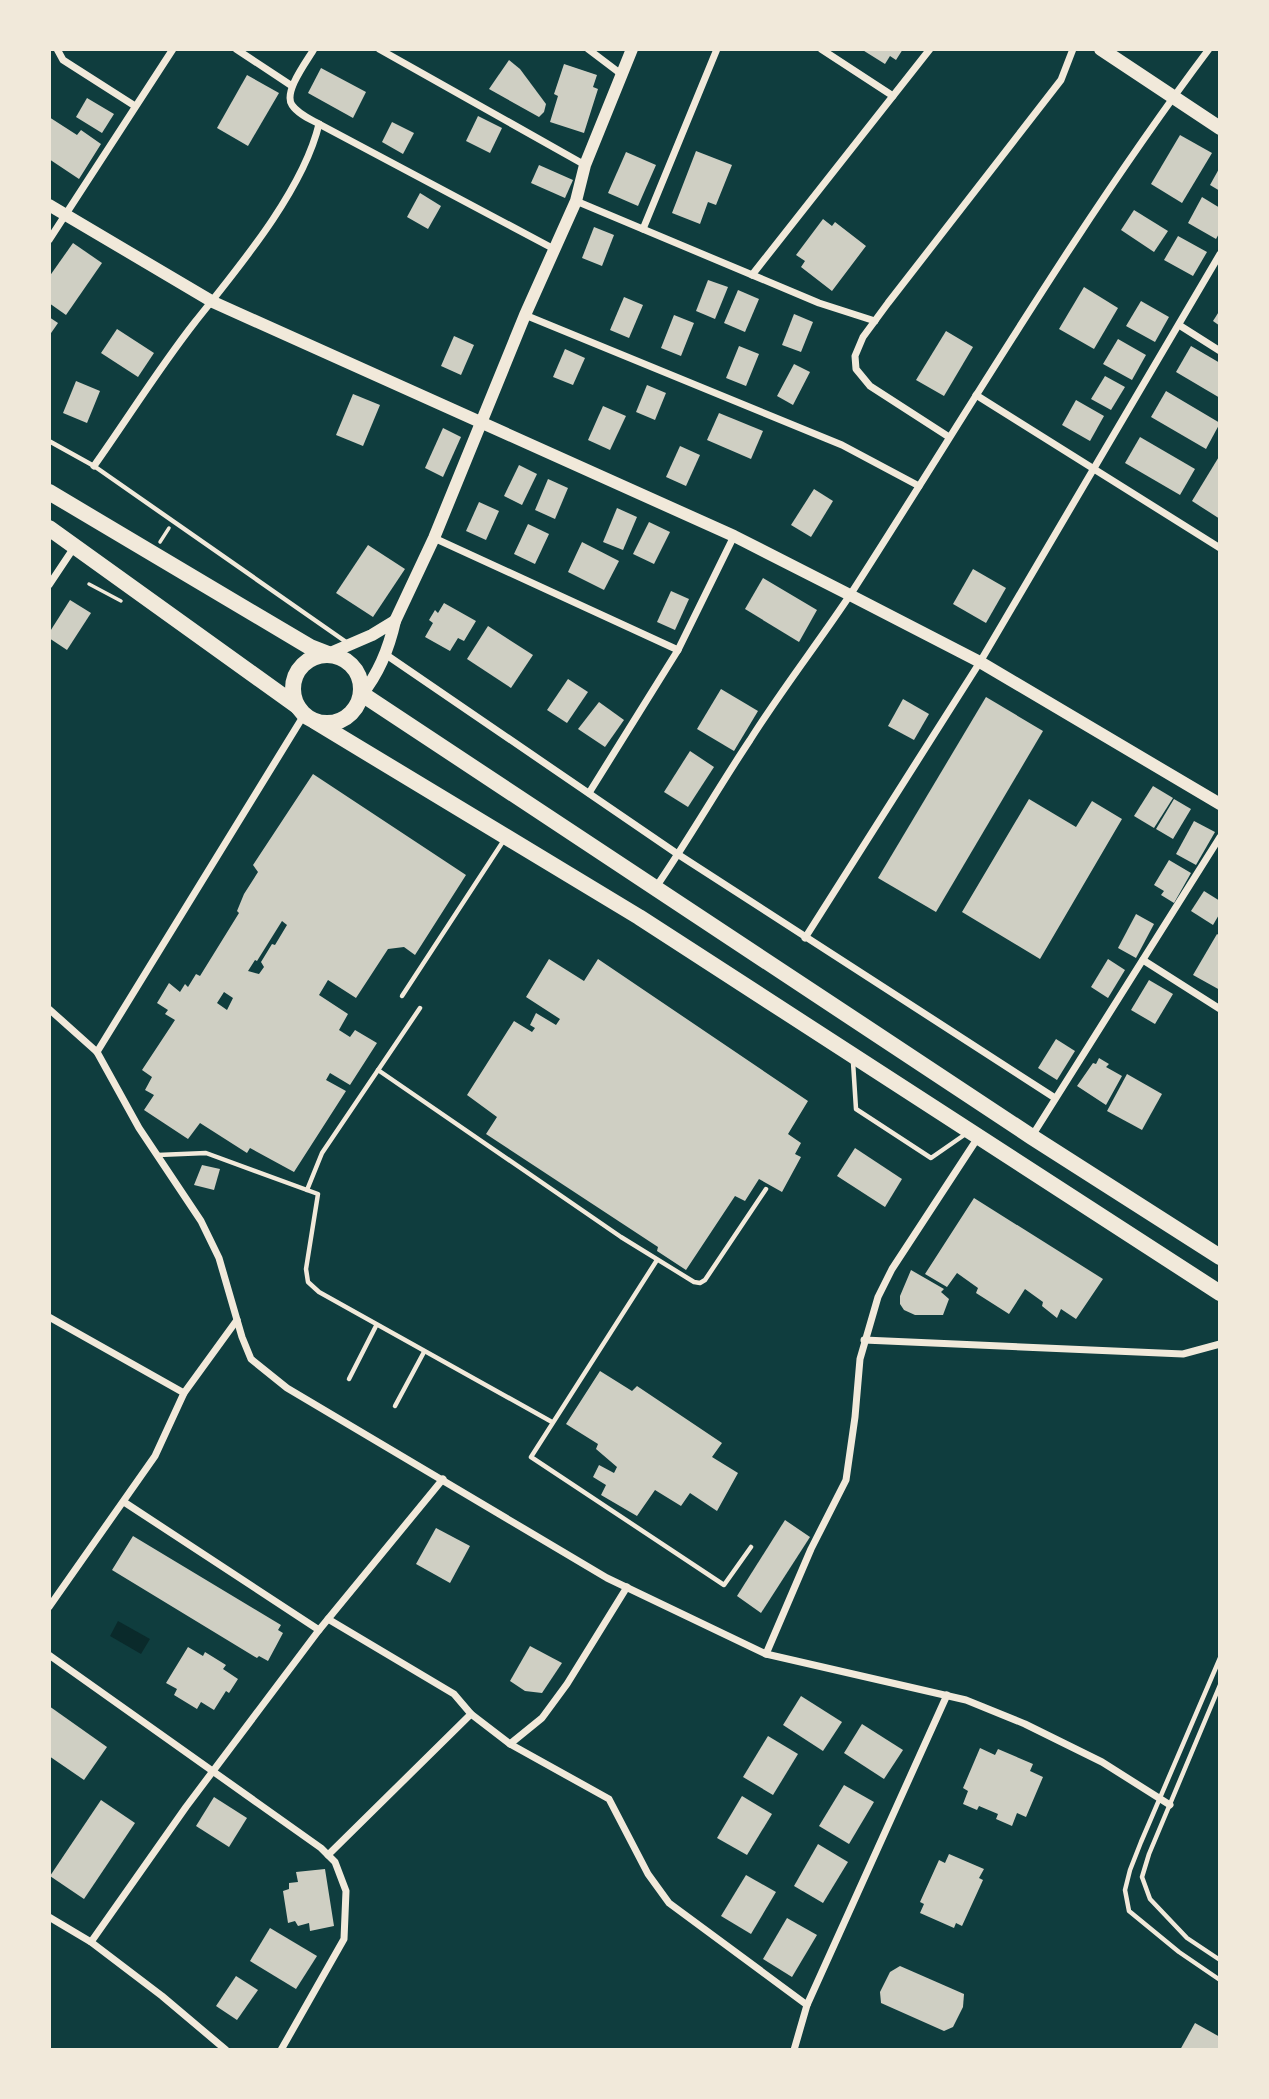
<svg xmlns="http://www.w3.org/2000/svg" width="1269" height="2099" font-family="Poppins,sans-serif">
<rect width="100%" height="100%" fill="#0f3d3e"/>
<path fill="#0a2a2b" d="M118,1621l32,18 -9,15 -31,-18z"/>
<g fill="#cfcfc3" fill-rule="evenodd">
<path d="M861,49h42l-7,11 -6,-4 -5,8z"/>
<path d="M509,60l11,9 26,35 -2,8 -5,5 -50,-28z"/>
<path d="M564,64l33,11 -4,12 5,2 -14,44 -34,-11 8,-26 -4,-2z"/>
<path d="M321,68l45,24 -13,26 -45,-25z"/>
<path d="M247,75l32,18 -31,53 -31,-18z"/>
<path d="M87,98l27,16 -12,19 -26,-16z"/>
<path d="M478,116l24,12 -12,25 -24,-12z"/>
<path d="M49,117l28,18 4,-5 20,14 -22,35 -30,-20z"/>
<path d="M392,122l22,11 -11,21 -21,-12z"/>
<path d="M1180,135l32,18 -30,50 -31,-19z"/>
<path d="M696,151l36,14 -16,40 -8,-3 -8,22 -28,-11z"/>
<path d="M626,152l30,13 -18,41 -30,-13z"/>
<path d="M539,165l34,15 -8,18 -34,-15z"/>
<path d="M1220,167v24l-10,-6z"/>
<path d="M420,193l21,13 -13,23 -21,-12z"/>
<path d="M1202,197l18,11v24l-4,7 -28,-16z"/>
<path d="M1134,210l34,21 -14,21 -33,-22z"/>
<path d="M823,219l9,7 3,-4 31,24 -34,45 -31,-24 4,-6 -9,-6z"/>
<path d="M594,227l20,8 -12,31 -20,-8z"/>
<path d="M1178,236l29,16 -14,24 -29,-16z"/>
<path d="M73,243l29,20 -36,52 -17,-12v-26z"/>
<path d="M708,280l20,7 -13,32 -19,-8z"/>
<path d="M1084,287l34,21 -24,41 -35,-20z"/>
<path d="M738,290l21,9 -14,33 -21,-9z"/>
<path d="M624,297l19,8 -14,33 -19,-8z"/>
<path d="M1141,301l28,16 -14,25 -29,-16z"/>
<path d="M1220,310v16l-7,-5z"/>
<path d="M794,314l19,8 -12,30 -19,-7z"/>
<path d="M674,315l20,8 -13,33 -20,-8z"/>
<path d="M49,317l9,6 -9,13z"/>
<path d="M117,329l37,24 -16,24 -37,-24z"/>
<path d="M946,331l27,16 -29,49 -28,-16z"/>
<path d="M454,336l20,9 -13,30 -20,-9z"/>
<path d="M1118,339l28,16 -14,25 -29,-16z"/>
<path d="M739,346l20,8 -13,32 -20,-8z"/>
<path d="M1191,346l29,17v35l-44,-26z"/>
<path d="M565,349l20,9 -12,27 -20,-8z"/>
<path d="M794,364l16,8 -17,33 -16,-9z"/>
<path d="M1105,376l20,11 -14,23 -20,-11z"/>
<path d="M76,381l24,10 -13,32 -24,-10z"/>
<path d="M647,385l19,8 -11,27 -19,-8z"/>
<path d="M1166,391l54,32 -14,26 -55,-32z"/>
<path d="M353,394l27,11 -17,41 -27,-11z"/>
<path d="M1076,400l28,16 -14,25 -28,-16z"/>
<path d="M603,406l23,10 -16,34 -22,-10z"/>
<path d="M719,413l44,18 -12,28 -44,-19z"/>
<path d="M443,428l18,9 -18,40 -18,-9z"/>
<path d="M1140,437l55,32 -15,26 -55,-32z"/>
<path d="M680,446l20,9 -14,31 -20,-9z"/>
<path d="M1220,455v64l-28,-18z"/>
<path d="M519,465l18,9 -15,31 -18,-9z"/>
<path d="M548,479l20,9 -13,31 -20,-9z"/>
<path d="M814,489l19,12 -22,36 -20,-12z"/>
<path d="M479,502l20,9 -13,29 -20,-9z"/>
<path d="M617,508l20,9 -14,33 -20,-8z"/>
<path d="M649,522l21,10 -16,32 -21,-10z"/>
<path d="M528,524l21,10 -14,30 -21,-10z"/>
<path d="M582,542l37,19 -15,29 -36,-18z"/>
<path d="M368,545l37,24 -32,48 -37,-24z"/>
<path d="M973,569l33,19 -20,35 -33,-19z"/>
<path d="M763,578l54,32 -18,32 -54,-33z"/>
<path d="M671,591l18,8 -14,31 -18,-8z"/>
<path d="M70,600l21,13 -24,37 -18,-12v-5z"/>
<path d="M444,603l32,18 -12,20 -6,-3 -8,13 -25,-14 8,-14 -4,-3 6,-10 3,3z"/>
<path d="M488,626l45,29 -22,33 -44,-29z"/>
<path d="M568,679l20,13 -21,31 -20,-13z"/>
<path d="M721,689l37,22 -24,40 -37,-22z"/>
<path d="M986,697l57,34 -107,181 -58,-34z"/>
<path d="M903,699l26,15 -15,26 -26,-14z"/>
<path d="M599,702l25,18 -19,27 -27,-18z"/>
<path d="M690,751l24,16 -26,40 -24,-15z"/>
<path d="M313,774l153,101 -51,80 -11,-8 -16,2 -32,49 -28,-18 -9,15 29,19 -9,16 11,7 5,-7 22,13 -27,42 -20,-12 -4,7 20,11 -52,81 -44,-24 -3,5 -47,-30 -12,16 -44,-29 10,-15 -9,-5 7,-13 -10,-7 33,-50 -10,-6 3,-4 -11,-7 12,-20 11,9 5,-8 3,3 8,-13 4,2 39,-63 -2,-2 7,-17 14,-22 -5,-7zM282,921l5,4 -12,20 -3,-1 -11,18 3,5 -5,7 -11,-3 7,-11 2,1zM224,992l9,6 -6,12 -10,-7z"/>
<path d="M1153,786l20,12 -19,30 -20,-12z"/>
<path d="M1029,799l47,28 16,-26 30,18 -82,140 -78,-47z"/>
<path d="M1174,799l17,10 -18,30 -17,-10z"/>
<path d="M1194,821l21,11 -19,33 -20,-11z"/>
<path d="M1169,860l22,13 -17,30 -13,-8 3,-4 -10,-6z"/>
<path d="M1204,891l16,10v12l-7,12 -22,-14z"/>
<path d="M1136,914l18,10 -18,34 -18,-10z"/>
<path d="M1217,934l3,2v54l-27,-15z"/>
<path d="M549,959l35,22 14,-22 210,142 -20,33 13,9 -6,11 6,3 -19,35 -23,-13 -14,22 -10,-5 -49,74 -29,-19 1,-4 -172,-113 11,-17 -30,-22 47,-74 18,11 3,-4 -5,-3 6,-12 20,12 4,-6 -34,-22z"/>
<path d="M1108,959l17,11 -17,28 -17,-11z"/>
<path d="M1149,980l24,14 -18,30 -24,-14z"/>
<path d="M1056,1039l19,12 -18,29 -19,-12z"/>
<path d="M1099,1058l10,6 -3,3 16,9 -16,29 -29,-19 16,-23 3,1z"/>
<path d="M1127,1074l35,20 -20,36 -35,-19z"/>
<path d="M855,1148l47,31 -17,28 -48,-31z"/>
<path d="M202,1165l18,4 -6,21 -20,-5z"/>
<path d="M974,1198l129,81 -27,40 -15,-10 -4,9 -15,-12 1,-4 -18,-13 -16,25 -33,-21 2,-5 -21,-15 -10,14 -22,-13z"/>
<path d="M911,1270l33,19 -3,3 8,7 -6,16h-28l-11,-5 -4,-6v-8z"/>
<path d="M600,1371l32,20 5,-5 85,57 -10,14 26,16 -21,38 -27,-18 -9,13 -26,-16 -18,26 -36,-21 5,-10 -13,-8 6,-12 15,8 3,-6 -21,-18 2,-5 -32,-20z"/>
<path d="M785,1520l25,17 -49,76 -24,-17z"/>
<path d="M436,1528l34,18 -20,37 -34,-19z"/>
<path d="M133,1536l148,89 -3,5 5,3 -15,28 -9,-5 -2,2 -145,-88z"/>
<path d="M530,1646l32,17 -20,30 -17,-2 -15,-10z"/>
<path d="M188,1647l15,9 2,-4 21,13 -3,4 15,10 -9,14 -3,-2 -12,19 -13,-8 -4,7 -23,-14 3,-6 -11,-6z"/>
<path d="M801,1696l41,26 -19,29 -40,-26z"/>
<path d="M49,1706l58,41 -23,33 -35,-24z"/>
<path d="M862,1724l41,26 -19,29 -40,-26z"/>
<path d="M768,1736l30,18 -25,41 -30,-18z"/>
<path d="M980,1748l15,7 3,-6 35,15 -3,7 13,6 -17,40 -9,-4 -5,13 -16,-7 2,-5 -19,-8 -2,4 -14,-6 5,-13 -5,-3z"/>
<path d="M844,1785l30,17 -25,42 -30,-18z"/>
<path d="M742,1796l30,18 -25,41 -30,-17z"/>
<path d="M214,1797l33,21 -18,29 -33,-21z"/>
<path d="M101,1800l34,23 -51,76 -34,-23z"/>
<path d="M818,1844l30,18 -25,41 -29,-17z"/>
<path d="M949,1854l35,15 -5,9 4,2 -21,46 -6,-3 -2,5 -34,-15 4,-9 -4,-2 19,-42 6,3z"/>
<path d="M325,1869l9,57 -24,5 -1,-8 -11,3 -3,-5 -7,2 -5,-32 6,-2v-6l9,-1 -2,-10z"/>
<path d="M746,1875l30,17 -25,42 -30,-18z"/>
<path d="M787,1918l30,17 -25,42 -29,-18z"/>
<path d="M270,1928l47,28 -21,33 -46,-28z"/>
<path d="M900,1966l64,28 -1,13 -10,20 -9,4 -63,-28 -1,-11 10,-20z"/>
<path d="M236,1976l22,14 -21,30 -21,-14z"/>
<path d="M1195,2023l25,14v13h-40z"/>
</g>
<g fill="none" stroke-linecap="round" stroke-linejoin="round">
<g stroke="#f1e9da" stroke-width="3.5">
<path d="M160,542l9,-14"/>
<path d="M89,584l32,17"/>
</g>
<g stroke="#f1e9da" stroke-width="4.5">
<path d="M49,441l45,25 255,178"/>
<path d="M402,996l102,-156"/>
<path d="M853,1062l3,47 75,49 36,-25"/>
<path d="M378,1070l243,167 73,45 6,1 5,-3 61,-91"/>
<path d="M158,1155l48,-2 112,41 -12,75 2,13 11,10 233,130"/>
<path d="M307,1190l15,-37 98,-145"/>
<path d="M657,1260l-126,197 193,128 27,-38"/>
<path d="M349,1379l27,-53"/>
<path d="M395,1406l29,-54"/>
<path d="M1220,1658l-79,184 -11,28 -5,20 4,21 50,41 41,28"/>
<path d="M1220,1685l-71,169 -7,23 8,22 37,39 33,22"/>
</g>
<g stroke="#f1e9da" stroke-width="7">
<path d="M57,49l6,11 72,46"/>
<path d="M236,49l56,37"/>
<path d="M314,49c-7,12 -31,43 -22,56 6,9 18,14 27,19l235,125"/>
<path d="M379,49l206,116"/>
<path d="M588,49l33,25"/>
<path d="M821,49l72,47"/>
<path d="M576,201l243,102 56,18"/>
<path d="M643,229l74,-180"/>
<path d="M49,240l124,-191"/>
<path d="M752,275l178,-226"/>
<path d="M525,315l317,130 77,41"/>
<path d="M1179,325l41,26"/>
<path d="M976,395l244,153"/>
<path d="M949,437l-79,-51 -14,-17 -1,-13 8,-19 25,-34 173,-223 12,-31"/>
<path d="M94,466c34,-48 65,-98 101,-144 43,-54 108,-131 124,-198"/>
<path d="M434,538l244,112"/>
<path d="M49,585l26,-39"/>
<path d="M385,654l294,201 376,243"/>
<path d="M589,793l89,-143 56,-114"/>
<path d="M656,887c33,-48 62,-99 94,-147 32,-51 69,-98 102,-148 117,-182 227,-370 357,-543"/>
<path d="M805,938l175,-276 240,-408"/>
<path d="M1143,960l77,49"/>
<path d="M49,1009l48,43 42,76 62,93 18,37 23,79 9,22 36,29 320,190 159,76 200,46 59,24 77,38 68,43"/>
<path d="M97,1052l207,-337"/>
<path d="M1032,1136l188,-299"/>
<path d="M49,1317l135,76"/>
<path d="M864,1340l319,14 37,-10"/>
<path d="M124,1502l195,128"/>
<path d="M49,1607l106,-151 29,-63 53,-73"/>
<path d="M328,1619l126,75 17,20 39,30 99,55 39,75 21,29 138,102"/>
<path d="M766,1654l45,-105 35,-69 9,-63 5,-58 18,-62 14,-28 87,-133"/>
<path d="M49,1655l272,193 14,14 11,29 -2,48 -63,111"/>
<path d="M510,1744l32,-26 25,-34 60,-97"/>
<path d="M328,1855l143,-141"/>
<path d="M49,1917l42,25 71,54 64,54"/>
<path d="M91,1942l95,-135 133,-177 124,-151"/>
<path d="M794,2050l13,-45 140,-310"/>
</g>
<g stroke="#f1e9da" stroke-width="12">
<path d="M49,205l164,97 521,234 116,59 130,67 240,142"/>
<path d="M395,621l39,-83 91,-223 51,-114 9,-36 47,-116"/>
<path d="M328,654l44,-19 23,-14c-6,27 -16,52 -33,73"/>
</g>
<path stroke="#f1e9da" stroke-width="14" d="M1101,49l119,79"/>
<g stroke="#f1e9da" stroke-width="16">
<path d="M49,492l261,155 18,7"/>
<path d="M49,528l248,178"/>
<circle cx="327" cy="689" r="34"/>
<path d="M362,694l670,443 188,120"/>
<path d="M316,722l323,195 581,376"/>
</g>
</g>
<rect width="1269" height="2099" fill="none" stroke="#f1e9da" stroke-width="102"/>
</svg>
